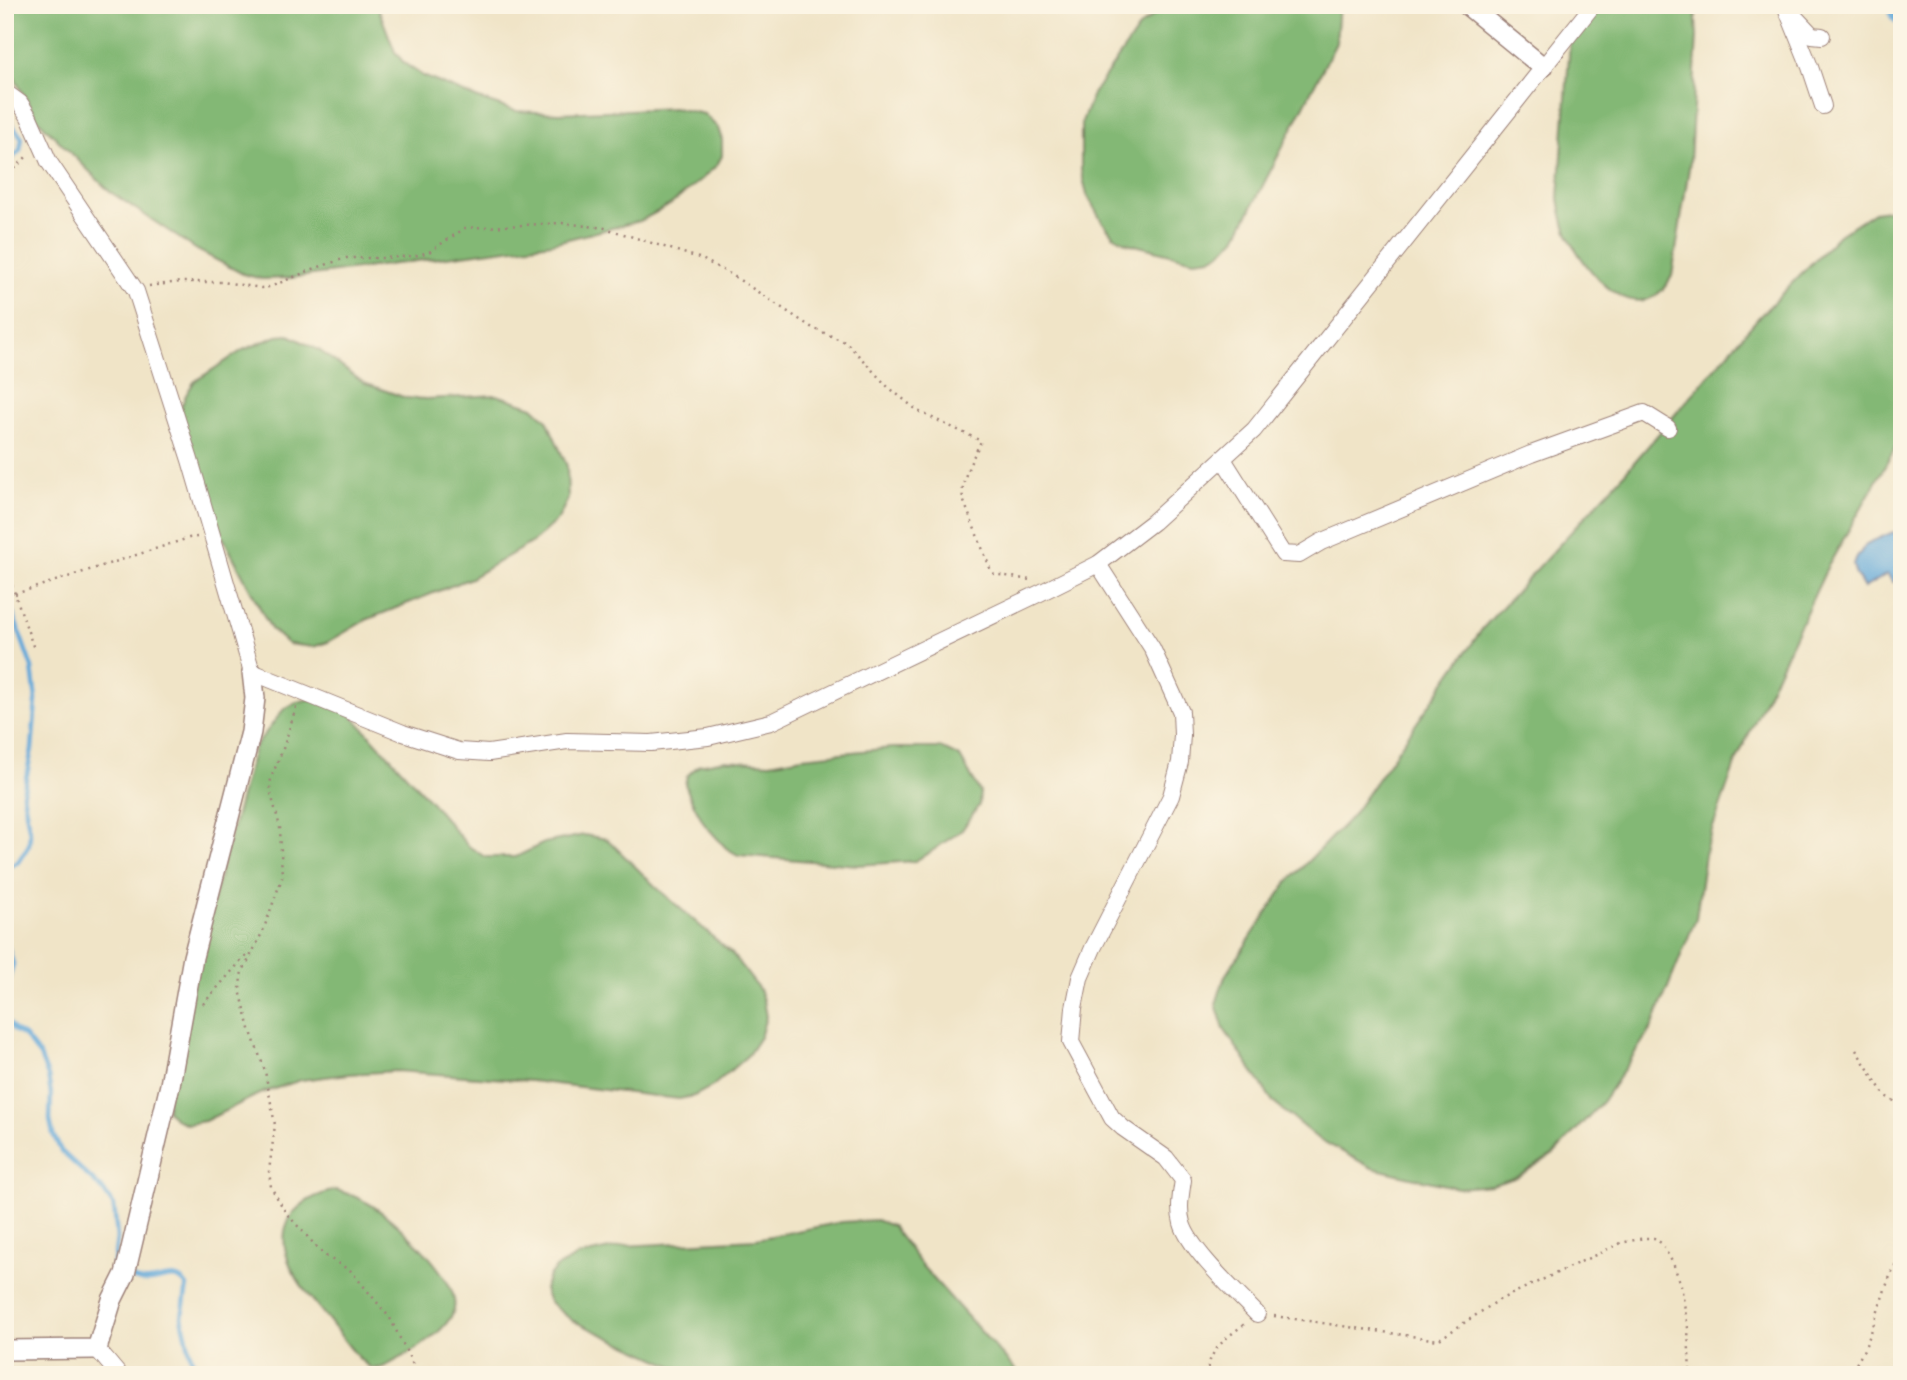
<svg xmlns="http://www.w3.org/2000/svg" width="1907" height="1380" font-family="'Shantell Sans',sans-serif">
<rect width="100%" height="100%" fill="#fcf5e5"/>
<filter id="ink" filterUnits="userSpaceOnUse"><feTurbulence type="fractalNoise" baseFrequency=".0143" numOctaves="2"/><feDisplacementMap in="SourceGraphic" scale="14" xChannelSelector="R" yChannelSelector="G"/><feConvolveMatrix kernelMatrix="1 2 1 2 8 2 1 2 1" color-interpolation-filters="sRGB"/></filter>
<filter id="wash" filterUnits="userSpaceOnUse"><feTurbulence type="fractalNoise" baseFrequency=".00686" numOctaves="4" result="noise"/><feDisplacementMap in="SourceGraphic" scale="28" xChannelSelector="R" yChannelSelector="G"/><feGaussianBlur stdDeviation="1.57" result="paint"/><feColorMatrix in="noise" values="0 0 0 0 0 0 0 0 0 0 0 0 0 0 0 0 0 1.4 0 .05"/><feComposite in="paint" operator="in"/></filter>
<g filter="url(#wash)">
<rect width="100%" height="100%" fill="#f0e4c7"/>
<g fill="#83b874" stroke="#666c50" stroke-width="2">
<path d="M5,5h372l18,47 9,11 19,13 53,22 39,13 44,2 116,-5 29,6 14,14 4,12v16l-5,9 -15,14 -32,26 -30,16 -88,22 -262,35 -28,1 -19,-5 -46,-24 -88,-59 -71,-71 -33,-59z"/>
<path d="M1168,5h171l-3,38 -100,195 -15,14 -10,6 -17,2 -67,-17 -14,-8 -12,-15 -14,-25 -6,-25v-46l12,-30 48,-69z"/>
<path d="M1580,5h115l2,31 -7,126 -18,114c-32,58 -82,1 -101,-35 -7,-13 -10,-28 -12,-43l11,-158z"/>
<path d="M1894,209l8,4v223l-75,132 -90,191 -31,88 -10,71 -44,109 -49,74 -49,53 -37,23 -25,8 -34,3 -86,-20 -55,-30 -43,-35 -50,-74 -8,-25 9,-28 62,-93 64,-66 132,-189 141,-154 134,-156 81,-83 35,-23z"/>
<path d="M289,335l30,15 45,33 42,15 21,1 70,-4 36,12 14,13 20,46 1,33 -10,20 -24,22 -63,37 -105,42 -38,22 -15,5 -25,-3 -17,-15 -55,-105 -38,-109 8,-20 8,-13 49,-32 34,-14z"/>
<path d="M324,696l24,15 84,92 35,42 18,12h31l28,-14 40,-8 23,4 49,48 75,66 28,36 4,11 3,17 -6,20 -12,18 -35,31 -19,10 -15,3 -148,-18 -135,-10 -47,3 -48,6 -42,14 -54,27 -17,3 -11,-4 -10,-9 3,-51 84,-312 30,-39 13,-7z"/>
<path d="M892,748h49l19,9 20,35 -1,13 -17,25 -30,21 -17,10 -57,4 -120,-10 -12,-7 -21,-23 -14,-26 -6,-15 2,-8 12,-11 25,-5 46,3 32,-6z"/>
<path d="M336,1190c10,3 21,7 30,12 25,13 95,77 88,107 -5,21 -41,43 -59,52 -7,4 -17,10 -25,6 -13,-7 -29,-32 -39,-44 -14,-18 -31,-36 -40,-56 -19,-43 5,-68 45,-77z"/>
<path d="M876,1220l16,6 31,41 97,108h-327l-120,-54 -18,-14 -7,-7 -4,-10 5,-14 8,-9 21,-11 45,-10 133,-7 86,-17z"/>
</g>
<path fill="#64a9d9" stroke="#576482" stroke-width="2" d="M1893,532l9,5v45h-9l-6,-8 -23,14 -9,-15 -2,-9 13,-20z"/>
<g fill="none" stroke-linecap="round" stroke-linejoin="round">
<g stroke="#64a9d9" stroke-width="4.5">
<path d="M5,115l17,23 -2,12 -15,16"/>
<path d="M5,592l27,76 4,32 -4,49 -9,45 7,39 -1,12 -11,17 -13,7"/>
<path d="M5,938l8,26 -8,28"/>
<path d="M5,1018l9,12 10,6 16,20 8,20 3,18 -1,26 3,14 8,17 41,38 12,17 3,32 -4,32 5,3"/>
<path d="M130,1277c6,3 11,5 18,4 15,0 28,-11 39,5l-5,31 9,40 7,14 8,4"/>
</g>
<path stroke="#64a9d9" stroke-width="28" d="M1900,5l2,6"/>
</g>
</g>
<g filter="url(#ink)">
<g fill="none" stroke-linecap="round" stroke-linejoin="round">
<g stroke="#9d8279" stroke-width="18">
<g id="minor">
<path d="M1785,5l25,62 13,39"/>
<path d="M1794,16l18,19 10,1"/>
<path d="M5,92l15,11 9,14 20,45 87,129 54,169 62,212 151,61 56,18 30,2 78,-12 84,2 57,-6 63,-15 269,-129 58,-29 55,-42 101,-92 339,-425"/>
<path d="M1223,459l60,95 16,1 22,-13 210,-88 113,-41 24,15"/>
<path d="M1098,564l54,84 29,64 1,23 -2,27 -9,34 -78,152 -13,30 -6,30 -3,34 41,76 11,10 43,30 17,22c-2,14 -5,29 -1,43 7,26 55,70 75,91"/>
<path d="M97,1349l22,26"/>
</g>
</g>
<g stroke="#9d8279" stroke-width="22">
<g id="tertiary">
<path d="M1467,5l76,62"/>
<path d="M5,1350l92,-1 15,-49 13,-26 45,-189 23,-128 58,-225 4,-34 -3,-26"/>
</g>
</g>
<g stroke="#9d8279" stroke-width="2.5" stroke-dasharray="2 5" stroke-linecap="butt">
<path d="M5,179l24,-25"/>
<path d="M149,286l31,-4h43l38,6 9,-1 43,-18 33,-11h36l32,-2 15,-4 36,-24 97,-5 43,5 97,31 30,16 79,52 36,16 40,43 31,25 63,30c-8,17 -21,39 -18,58l27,69 4,6 36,6"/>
<path d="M5,565l29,84"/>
<path d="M15,594l174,-56 8,-1"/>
<path d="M296,707l-12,39 -13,32 -1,12 10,37 2,51 -19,53 -22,44 -1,15 10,39 15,42 10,54 -6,46 2,16 15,26 38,42 27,16 39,47 28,57"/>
<path d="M203,1004l38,-43 7,-6"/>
<path d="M1856,1050l29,46 17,9"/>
<path d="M1274,1316l164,24 61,-40 122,-57 23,-5h10l7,5 12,20 8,22 7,43 2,47"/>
<path d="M1207,1375c1,-25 20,-38 39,-52"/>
<path d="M1848,1375c29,-35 30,-85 54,-122"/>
</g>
<use href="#minor" stroke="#fff" stroke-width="16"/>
<use href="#tertiary" stroke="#fff" stroke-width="19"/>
</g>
</g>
<rect width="1907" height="1380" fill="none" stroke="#fcf5e5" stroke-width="28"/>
</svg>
